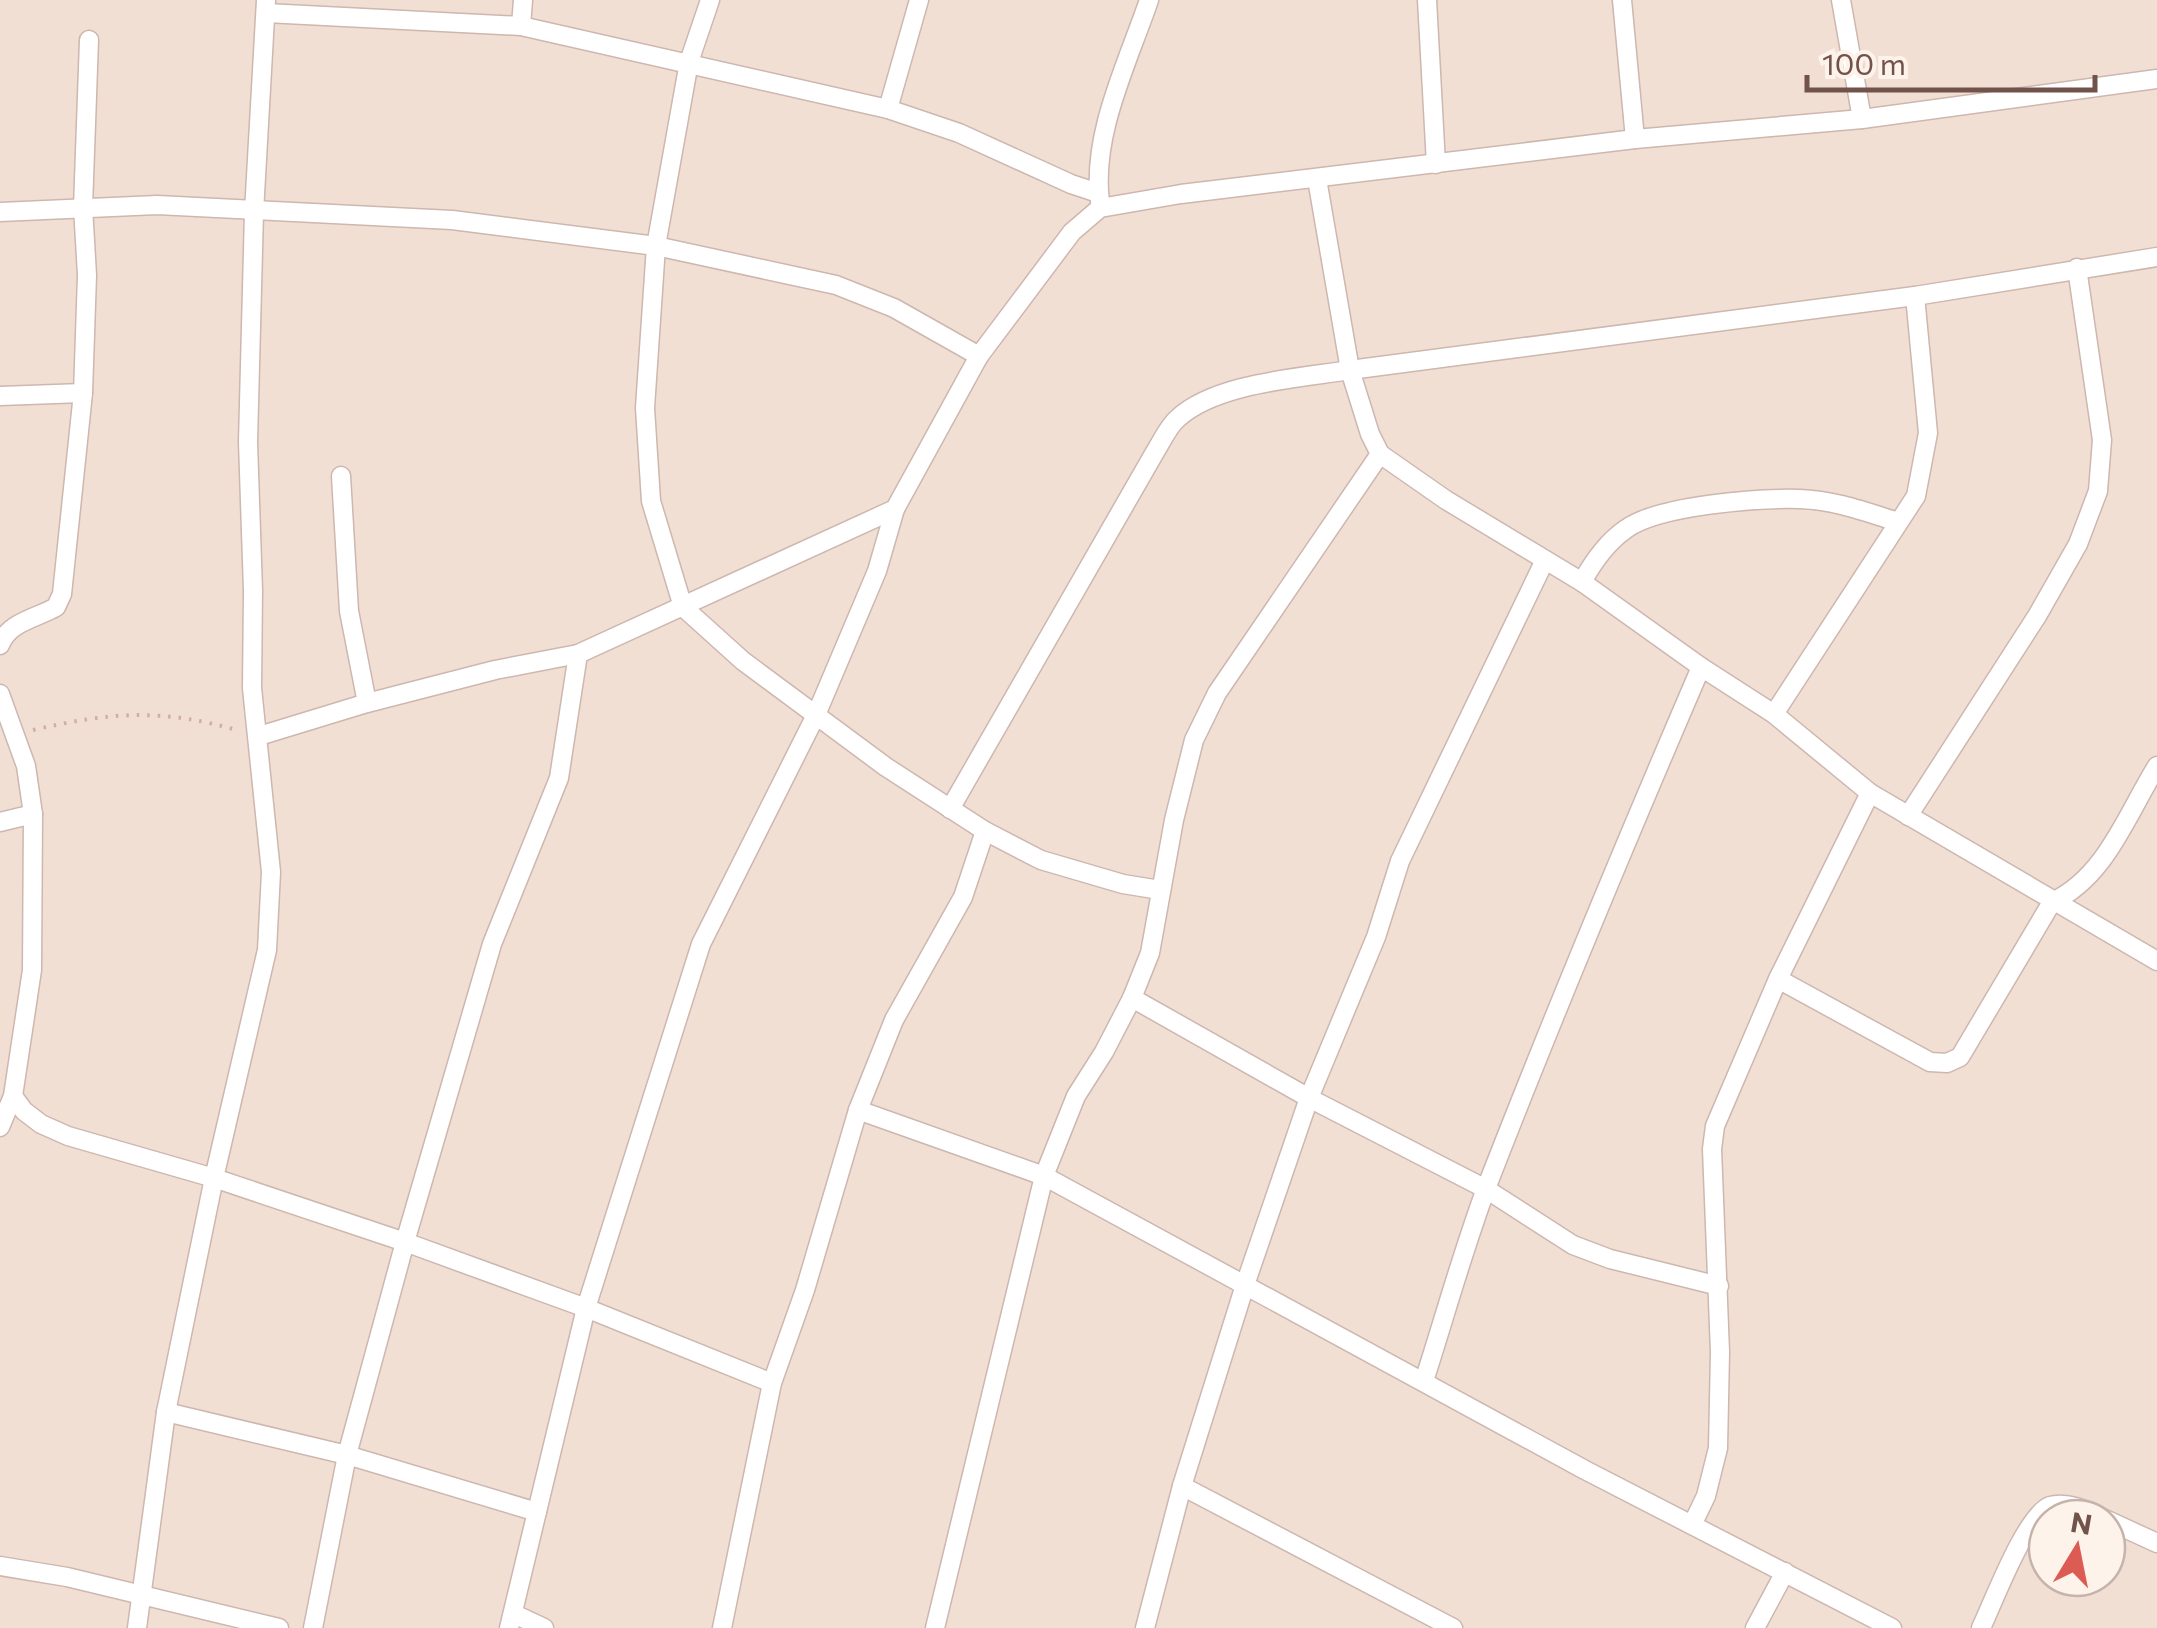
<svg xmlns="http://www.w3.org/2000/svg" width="2157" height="1628" font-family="Commissioner,sans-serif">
<rect width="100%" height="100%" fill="#fbefe5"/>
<path fill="#f2dfd4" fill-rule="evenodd" d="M0,0h2157v1628h-2157zM2047,1518h60v60h-60z"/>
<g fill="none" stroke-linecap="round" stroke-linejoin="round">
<g stroke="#cdb7af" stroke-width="21">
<g id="minor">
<path d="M710,0l-21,62 -33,184 -11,162 6,93 32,106 60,54 143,106 99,64 56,29 82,24 37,6"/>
<path d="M1427,0l9,164"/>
<path d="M1622,0l13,139"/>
<path d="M1841,0l21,119"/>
<path d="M266,13l255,13 367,83 71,24 112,51 27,9"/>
<path d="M521,26l2,-26"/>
<path d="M888,109l31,-109"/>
<path d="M1317,179l33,191 20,64 10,20 66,46 136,82 119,85 73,47 96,79 287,168"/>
<path d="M1100,202c-9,-67 28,-140 49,-202"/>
<path d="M0,212l157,-7 295,15 204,26 180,39 58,23 85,48"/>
<path d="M0,396l83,-3"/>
<path d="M341,476l8,135 18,92"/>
<path d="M1582,582c11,-20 25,-40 44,-53 33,-24 133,-31 174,-30 34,1 66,13 98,23"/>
<path d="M0,645c8,-23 37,-27 56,-38l6,-13 21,-201 4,-118 -4,-68 6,-167"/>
<path d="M0,694l26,72 7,48 -1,156 -19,126 -13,31"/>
<path d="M1774,714l142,-218 12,-63 -13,-137"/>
<path d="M259,736l108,-33 128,-33 83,-16 317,-145 84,-153 93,-124 28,-24 81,-14 454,-55 227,-20 295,-40"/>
<path d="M950,809l205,-357c7,-11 13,-25 22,-33 38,-36 123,-41 173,-49l565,-74 242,-39"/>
<path d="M1908,816l129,-200 41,-72 20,-53 4,-51 -25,-172"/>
<path d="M0,822l33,-8"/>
<path d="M1778,979l152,83 17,1 13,-6 92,-155c54,-25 75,-88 105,-136"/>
<path d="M1132,998l177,100 177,91 87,56 37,14 109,27"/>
<path d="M13,1096l11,15 17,13 27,12 146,42 191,64 181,66 186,75"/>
<path d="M858,1110l186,66 541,294 307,158"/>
<path d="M1424,1381c21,-65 39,-131 63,-195 68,-175 140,-347 214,-519"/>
<path d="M166,1412l181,43 190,57"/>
<path d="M1182,1486l271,142"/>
<path d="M2107,1520l50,23"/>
<path d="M1693,1523l13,-27 12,-48 2,-96 -8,-203 3,-23 63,-147 92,-186"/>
<path d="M0,1566l67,11 212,51"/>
<path d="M514,1614l30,14"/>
<path d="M137,1628l29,-216 48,-234 53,-228 4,-78 -19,-184 1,-97 -5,-149 6,-230 12,-212"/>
<path d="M313,1628l34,-173 58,-213 87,-298 67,-166 19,-124"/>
<path d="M509,1628l77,-320 115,-364 115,-229 61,-144 18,-62"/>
<path d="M722,1628l50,-245 33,-93 53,-180 36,-90 69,-123 22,-66"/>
<path d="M935,1628l109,-452 32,-80 28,-44 28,-54 18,-45 24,-133 20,-80 23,-47 163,-239"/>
<path d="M1145,1628l37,-142 63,-201 64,-187 67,-161 24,-76 144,-299"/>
<path d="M1755,1628l30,-56"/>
<path d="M1981,1628c12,-25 45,-113 69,-122 17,-5 38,5 53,12"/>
</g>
</g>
<path stroke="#d3ada2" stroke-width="4" stroke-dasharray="2.5 8" stroke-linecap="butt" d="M33,730c78,-18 129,-22 207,1"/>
<use href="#minor" stroke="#fff" stroke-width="18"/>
</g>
<g transform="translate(2077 1548) rotate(10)"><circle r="48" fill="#fef3eb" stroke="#c6b3ab" stroke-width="2.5"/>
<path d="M0-8L18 38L0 25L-18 38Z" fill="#dc5b52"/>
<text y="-15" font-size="28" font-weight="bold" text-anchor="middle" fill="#72534c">N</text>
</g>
<path d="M1807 75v15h288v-15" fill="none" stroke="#72534c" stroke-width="5"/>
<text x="1822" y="75" font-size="30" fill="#72534c" stroke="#fef3eb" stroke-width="8" paint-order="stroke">100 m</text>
</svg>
